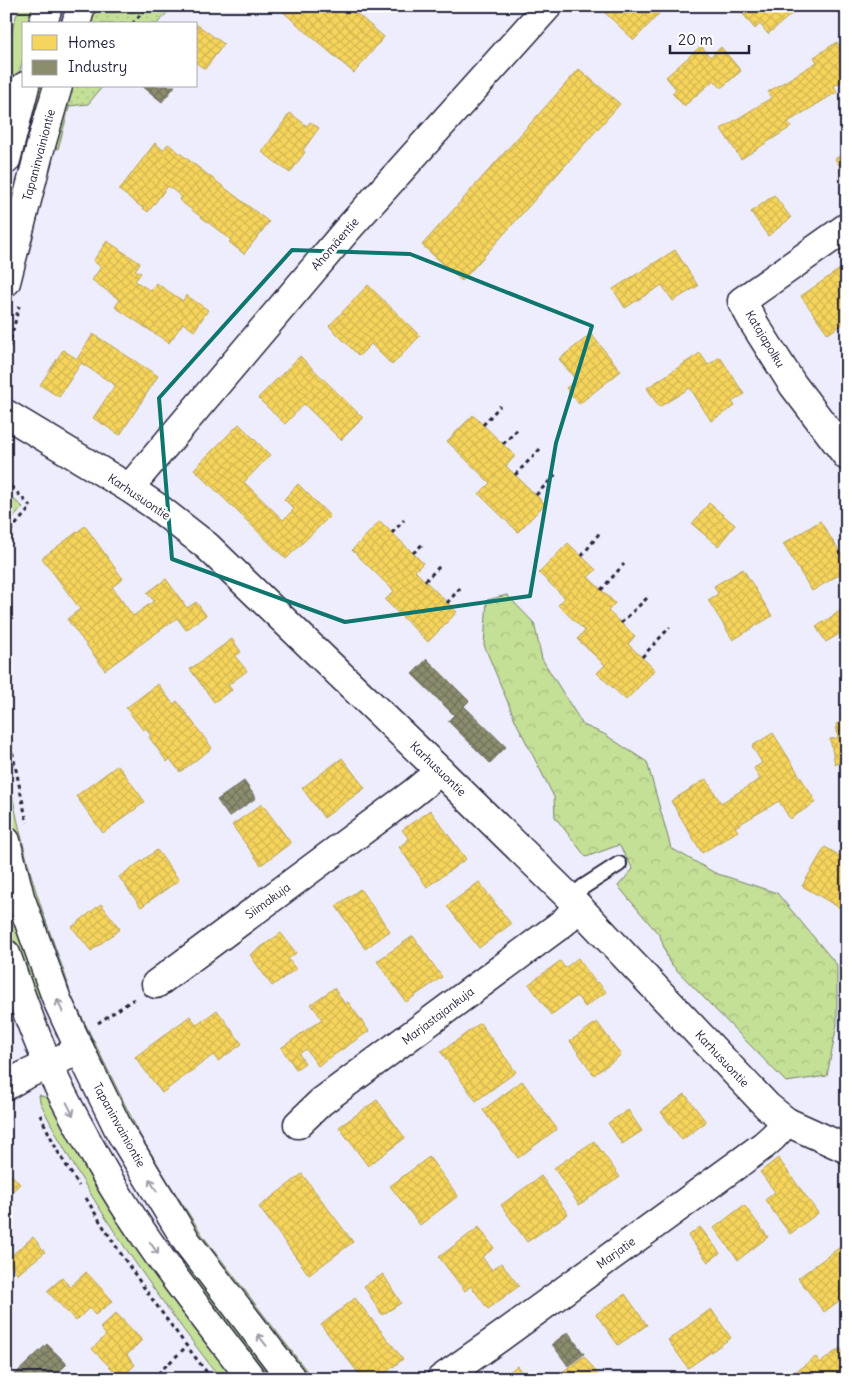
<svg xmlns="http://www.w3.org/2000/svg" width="853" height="1385" font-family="Delius,sans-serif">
<defs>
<pattern id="forest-crowns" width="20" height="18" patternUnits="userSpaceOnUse" patternTransform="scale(1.25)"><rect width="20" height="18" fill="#c4df96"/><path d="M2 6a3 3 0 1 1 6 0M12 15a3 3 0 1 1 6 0" fill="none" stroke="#a8bf82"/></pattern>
<pattern id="park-dots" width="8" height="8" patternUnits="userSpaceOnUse" patternTransform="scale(1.25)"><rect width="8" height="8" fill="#c4df96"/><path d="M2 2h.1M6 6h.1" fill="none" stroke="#a8bf82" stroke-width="1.8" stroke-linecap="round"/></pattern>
<pattern id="homes-cross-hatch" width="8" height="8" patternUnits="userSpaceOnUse" patternTransform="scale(1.25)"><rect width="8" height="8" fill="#f6d55c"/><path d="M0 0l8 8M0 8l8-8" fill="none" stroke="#d3b751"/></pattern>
<pattern id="industry-cross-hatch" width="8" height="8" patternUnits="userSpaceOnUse" patternTransform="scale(1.25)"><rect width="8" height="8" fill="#8c8c6e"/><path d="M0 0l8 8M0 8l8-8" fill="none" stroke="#72725c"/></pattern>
</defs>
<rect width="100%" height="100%" fill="#eeedfd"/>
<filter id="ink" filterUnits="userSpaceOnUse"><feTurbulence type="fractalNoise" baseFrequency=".02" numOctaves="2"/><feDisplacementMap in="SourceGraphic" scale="10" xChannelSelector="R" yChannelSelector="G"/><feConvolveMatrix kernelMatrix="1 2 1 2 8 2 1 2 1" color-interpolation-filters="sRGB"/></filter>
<g filter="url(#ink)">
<g fill="#c4df96" stroke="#738068">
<path d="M20,6h19l-5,18h-10v32l-18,61v-54l8,-41z"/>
<path d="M34,86h15l-17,58 -7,-2z"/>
<path d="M75,86l-17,63h-9l11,-45z"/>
<path d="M6,493l17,14 -17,19z"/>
<path d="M6,764c8,42 17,84 29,124 10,32 22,64 33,95l-2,3 -35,-86 -25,-93z"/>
<path d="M6,880l39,114 -14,6 -25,-69z"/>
<path d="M75,1003l65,132 29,48 34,53 110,143h-11l-147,-203 -84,-171z"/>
<path d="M39,1095l8,3 9,6 185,275h-20c-68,-88 -132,-177 -181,-277z"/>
<path d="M178,1257l2,1 19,19 81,102h-19l-88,-119z"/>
</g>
<path fill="url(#forest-crowns)" stroke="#738068" d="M507,595l27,28 8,36 41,66 21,9 43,28 24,86 44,25 62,20 60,72v59l-10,52 -41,6 -117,-120 -9,-26 -42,-50 15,-17 -14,-24 -33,12 -31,-40 -1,-20 -38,-75 -32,-77 3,-45z"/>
<g fill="url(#park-dots)" stroke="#738068">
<path d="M89,6h84l-16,18h-73z"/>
<path d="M66,86h37l-15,18 -19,2 -9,-2z"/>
</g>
<g fill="url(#homes-cross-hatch)" stroke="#b69f52">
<path d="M276,6h72l36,31 -30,36z"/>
<path d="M603,6h48l8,8 -25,26 -33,-31z"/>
<path d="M744,6h45l5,6 -26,22 -8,-10 -5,5 -15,-19z"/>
<path d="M196,24l28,20 -19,25 -9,-6z"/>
<path d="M837,42l10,15v21l-13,8 3,6 -49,30 3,5 -50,32 -20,-30 50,-31 -3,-6 49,-30 -3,-5z"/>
<path d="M701,46l9,11 11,-10 20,24 -20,17 -7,-8 -30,26 -12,-13 4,-4 -10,-12z"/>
<path d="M579,69l41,35 -158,177 -40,-36z"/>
<path d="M290,113l17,13 3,-4 9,6 -16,22 2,2 -15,21 -28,-21z"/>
<path d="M155,143l8,7 5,-6 101,78 -25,32 -15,-12 2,-2 -52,-40 3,-3 -14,-11 -20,26 -29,-22z"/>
<path d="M847,151v26l-12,-18z"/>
<path d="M774,195l17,23 -23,18 -17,-24z"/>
<path d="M107,241l33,22 -5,7 6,3 -6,8 16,10 5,-8 27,18 3,-6 22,15 -14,21 -11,-8 -14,20 -54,-36 5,-7 -28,-20 9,-13 -8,-6z"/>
<path d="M675,250l23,36 -25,15 -11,-16 -37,23 -12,-19z"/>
<path d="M847,264v57l-19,13 -27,-38z"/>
<path d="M368,285l52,51 -28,29 -21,-21 -12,12 -30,-30z"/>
<path d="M93,334l65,42 -38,59 -27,-17 22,-33 -34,-22 -22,34 -19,-12 23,-35 14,9z"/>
<path d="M591,334l30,37 -42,33 -13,-16 10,-8 -17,-21z"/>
<path d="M700,353l8,12 12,-8 24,37 -12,8 3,4 -24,15 -21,-33 -31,19 -12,-19z"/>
<path d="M300,356l63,62 -22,22 -37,-36 -19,20 -27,-26z"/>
<path d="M473,415l42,41 -9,10 39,38 -27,28 -39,-38 11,-11 -43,-42z"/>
<path d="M239,424l31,31 -26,27 39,38 11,-11 -10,-10 14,-15 32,32 -44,43 -92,-90z"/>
<path d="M709,503l26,22 -17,21 -26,-22z"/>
<path d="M380,521l43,42 -8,8 42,41 -29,30 -43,-42 9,-9 -42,-41z"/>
<path d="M820,521l27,42v7l-35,21 -29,-47z"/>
<path d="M85,526l38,53 -11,8 21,29 21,-15 -7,-8 19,-14 21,29 9,-6 10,13 -20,15 -9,-12 -72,52 -38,-51 13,-10 -38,-51z"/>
<path d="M568,543l28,27 -8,7 27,26 -7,8 27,25 -7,8 27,26 -29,30 -29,-27 8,-8 -28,-26 8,-8 -27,-26 7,-7 -26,-25z"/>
<path d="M743,569l29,47 -39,24 -25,-40 10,-6 -4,-8z"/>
<path d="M846,607l1,22 -21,13 -10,-15z"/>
<path d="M232,639l9,13 -6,4 12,15 -19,14 4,5 -18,12 -24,-33z"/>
<path d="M158,684l15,20 4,-3 35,47 -32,24 -10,-13 -3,3 -18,-25 2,-1 -5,-8 -3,2 -17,-22z"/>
<path d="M847,721v41l-12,2 -5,-25 8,-1 -2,-14z"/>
<path d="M773,733l43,69 -26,17 -11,-18 -44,26 3,4 -36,22 -31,-52 35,-22 15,24 39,-24 -6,-11 8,-5 -10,-17z"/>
<path d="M342,758l23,30 -41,30 -22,-30z"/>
<path d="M118,765l27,37 -42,31 -27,-37z"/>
<path d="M262,804l29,39 -30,22 -29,-40z"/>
<path d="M430,810l36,49 -39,28 -28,-40 10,-8 -7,-9z"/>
<path d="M825,847l22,13v52l-45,-26z"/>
<path d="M157,850l22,30 -38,27 -22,-30z"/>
<path d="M479,882l32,42 -32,24 -32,-42z"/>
<path d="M360,889l30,42 -25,18 -29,-43z"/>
<path d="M101,904l19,25 -29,22 -19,-24z"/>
<path d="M281,933l15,20 -8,6 8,10 -24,17 -22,-31z"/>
<path d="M413,936l29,41 -36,25 -29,-41z"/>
<path d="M578,958l18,25 2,-1 8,10 -21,15 -8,-11 -26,19 -22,-31 31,-23 5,7z"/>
<path d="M334,988l11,16 3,-2 21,29 -51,35 -12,-17 -7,5 6,9 -9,6 -15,-21 41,-29 -11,-15z"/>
<path d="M217,1010l25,34 -24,17 -5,-6 -51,38 -27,-36 55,-41 7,9z"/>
<path d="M597,1022l24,33 -27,20 -24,-34z"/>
<path d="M480,1023l36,49 -40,29 -35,-49z"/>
<path d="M522,1081l35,48 -39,29 -35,-48z"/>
<path d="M685,1094l21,28 -24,18 -21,-28z"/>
<path d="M377,1100l28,38 -37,28 -29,-39z"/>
<path d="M628,1110l14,21 -20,13 -14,-21z"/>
<path d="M594,1141l26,36 -41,28 -25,-37z"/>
<path d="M429,1157l29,39 -38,29 -30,-39z"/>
<path d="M778,1158l40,55 -28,21 -25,-34 10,-8 -15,-20z"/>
<path d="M6,1169l14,15 -14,13z"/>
<path d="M302,1174l51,68 -44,33 -50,-68z"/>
<path d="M541,1176l27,38 -41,28 -26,-37z"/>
<path d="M744,1205l24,32 -30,23 -24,-32z"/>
<path d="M479,1227l15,21 -12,9 10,13 9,-7 18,23 -31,23 -17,-23 -6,5 -26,-34z"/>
<path d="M700,1227l20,26 -12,9 -20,-26z"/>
<path d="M33,1237l12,15 -27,22 -12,-14z"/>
<path d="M847,1242v53l-23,17 -26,-34z"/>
<path d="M86,1272l27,29 -18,14 -6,-7 -13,13 -29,-30 15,-13 8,9z"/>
<path d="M383,1274l18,29 -19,12 -18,-29z"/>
<path d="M625,1294l22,31 -29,20 -22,-31z"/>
<path d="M355,1298l48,61 -25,20h-15l-42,-54z"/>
<path d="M711,1309l20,29 -43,30 -20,-28z"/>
<path d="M116,1313l26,27 -15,15 8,10 -14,13 -29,-29 14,-14 -6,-7z"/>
<path d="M840,1348l7,9v22h-51l-4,-5 24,-17 4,6z"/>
<path d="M584,1356l17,23h-48z"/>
<path d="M517,1366l10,13h-27z"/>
</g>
<g fill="url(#industry-cross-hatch)" stroke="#6c6c5f">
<path d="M142,86h33l-13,16z"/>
<path d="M427,659l42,42 -5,5 42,41 -16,16 -42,-42 6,-6 -42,-41z"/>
<path d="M244,781l12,17 -27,19 -12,-17z"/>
<path d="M568,1332l16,22 -16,12 -16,-22z"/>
<path d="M47,1344l20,20 -16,15h-41z"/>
</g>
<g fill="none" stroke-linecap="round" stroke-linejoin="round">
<g stroke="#22223b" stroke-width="18">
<path id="service" d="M570,898l13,-11 36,-23"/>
</g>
<g stroke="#22223b" stroke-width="31">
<g id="minor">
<path d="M847,227l-105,74 13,24 38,60 54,71"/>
<path d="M129,488l217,-257 202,-225"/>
<path d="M156,984l256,-190 28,-23"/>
<path d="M6,1086l17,-10 57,-26"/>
<path d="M298,1124l23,-22 235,-174 8,-6 14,-16"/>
<path d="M441,1379l58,-41 265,-193 9,-8 14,-15"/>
</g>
</g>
<g stroke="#22223b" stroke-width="31">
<path id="tertiary" d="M6,414l123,74 28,19 50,39 233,225 130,127 197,208 20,16 60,27"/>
</g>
<g stroke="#22223b" stroke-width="31">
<g id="primary">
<path d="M43,24l5,-18"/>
<path d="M76,24l5,-18"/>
<path d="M6,160l19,-74"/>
<path d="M6,282l35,-137 17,-59"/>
<path d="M6,841l14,56 37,103 23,50 39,80 68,112 105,137"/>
<path d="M6,954c13,37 26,74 42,110 12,28 28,57 43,84 44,83 104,157 161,231"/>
</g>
</g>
<g stroke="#22223b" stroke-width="3" stroke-dasharray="4 4" stroke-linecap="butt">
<path d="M132,24l16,-18"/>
<path d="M6,28l8,-22"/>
<path d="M6,371l1,-16 12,-49"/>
<path d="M483,425l17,-19"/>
<path d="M503,444l17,-17"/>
<path d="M515,475l26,-27"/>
<path d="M6,481l25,26 -25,29"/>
<path d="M536,495l22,-23"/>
<path d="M392,533l12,-13"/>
<path d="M413,553l11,-10"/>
<path d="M582,556l19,-25"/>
<path d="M425,581l17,-17"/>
<path d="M601,590l23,-26"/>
<path d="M447,603l14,-16"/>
<path d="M621,623l26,-25"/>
<path d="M642,657l28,-30"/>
<path d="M6,721l21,102"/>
<path d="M98,1023l36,-24"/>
<path d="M40,1115l18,37 21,34"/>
<path d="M86,1198c37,63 81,123 126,181"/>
<path d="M152,1379l35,-33"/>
</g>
<use href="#service" stroke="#fff" stroke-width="14"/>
<use href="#minor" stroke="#fff" stroke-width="28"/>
<use href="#tertiary" stroke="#fff" stroke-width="28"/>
<use href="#primary" stroke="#fff" stroke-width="28"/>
</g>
<defs><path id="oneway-shaft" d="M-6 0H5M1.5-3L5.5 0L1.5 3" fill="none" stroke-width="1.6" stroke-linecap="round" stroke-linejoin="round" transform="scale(1.25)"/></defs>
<g stroke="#9c9ca7">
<use href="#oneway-shaft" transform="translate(60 1006) rotate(-113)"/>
<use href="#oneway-shaft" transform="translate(70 1109) rotate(63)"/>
<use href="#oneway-shaft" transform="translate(153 1185) rotate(-121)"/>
<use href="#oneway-shaft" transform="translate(154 1248) rotate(55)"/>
<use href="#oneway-shaft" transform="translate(262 1340) rotate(-128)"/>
</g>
</g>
<path fill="none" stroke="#0f766e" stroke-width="4" stroke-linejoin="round" d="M292,250l118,4 182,72 -36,117 -26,153 -185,26 -173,-63 -13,-161z"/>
<g text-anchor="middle" stroke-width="5" stroke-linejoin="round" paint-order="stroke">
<g font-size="12" fill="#22223b" stroke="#fff">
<text transform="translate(39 155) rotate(-75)" y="4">Tapaninvainiontie</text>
<text transform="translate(335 244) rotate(-49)" y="4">Ahomäentie</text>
<text transform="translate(765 339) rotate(59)" y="4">Katajapolku</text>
<text transform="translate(139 497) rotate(34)" y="4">Karhusuontie</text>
<text transform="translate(438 769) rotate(44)" y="4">Karhusuontie</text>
<text transform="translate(268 901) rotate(-36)" y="4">Siimakuja</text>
<text transform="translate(438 1016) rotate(-37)" y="4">Marjastajankuja</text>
<text transform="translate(722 1059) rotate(47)" y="4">Karhusuontie</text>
<text transform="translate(119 1125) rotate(61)" y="4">Tapaninvainiontie</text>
<text transform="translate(616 1253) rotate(-36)" y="4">Marjatie</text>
</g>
</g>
<rect width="853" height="1385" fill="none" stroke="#fff" stroke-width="25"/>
<rect x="12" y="12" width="828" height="1360" fill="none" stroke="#22223b" stroke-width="2" filter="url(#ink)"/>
<rect x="22" y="22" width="175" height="65" fill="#ffffff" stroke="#a7a7b1"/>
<rect x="32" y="35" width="25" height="15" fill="#f6d55c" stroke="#a7a7b1"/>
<text x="68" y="48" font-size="15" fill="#22223b">Homes</text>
<rect x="32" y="60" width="25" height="15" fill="#8c8c6e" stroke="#a7a7b1"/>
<text x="68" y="72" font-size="15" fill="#22223b">Industry</text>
<path d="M670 45v8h79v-8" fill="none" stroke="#22223b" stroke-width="2.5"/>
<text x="678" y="45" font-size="15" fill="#22223b" stroke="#ffffff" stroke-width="4" paint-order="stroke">20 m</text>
</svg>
